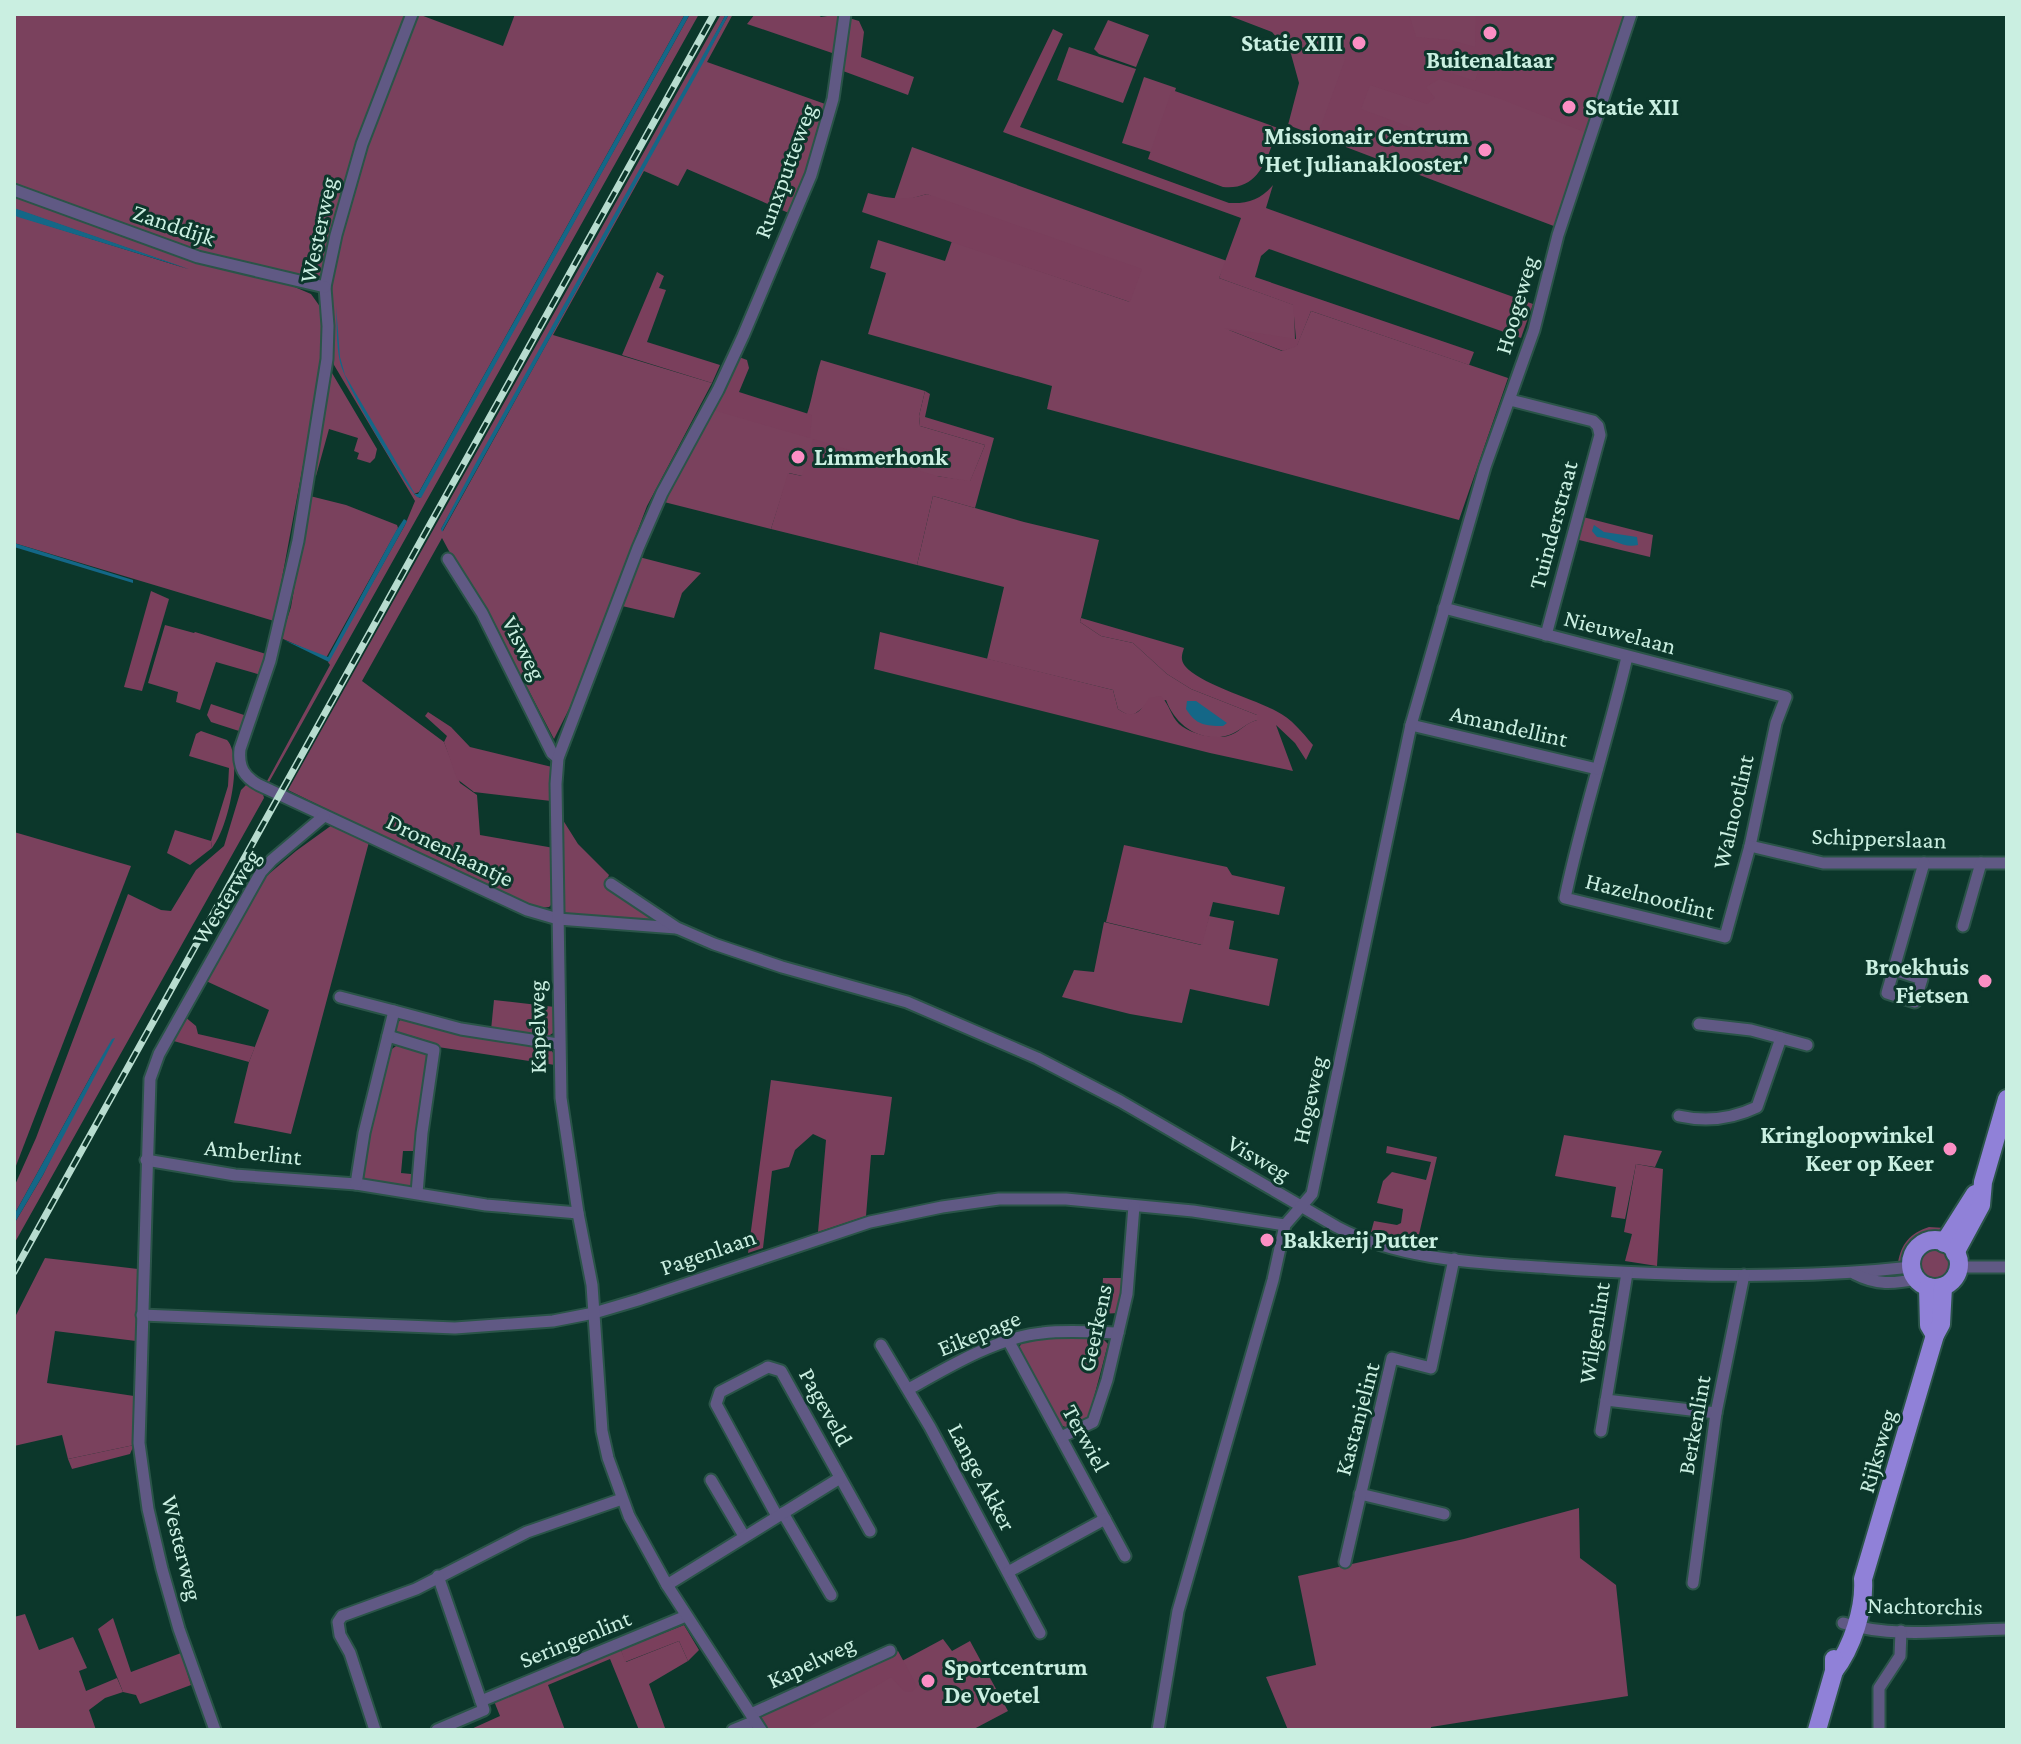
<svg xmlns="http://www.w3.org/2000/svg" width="2021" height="1744" font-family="'Crimson Pro',serif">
<rect width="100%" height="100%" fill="#0c372b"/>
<g fill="#7a415d">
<path d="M14,14h394l-51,132 -36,129 -7,4 -117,-27 -183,-67z"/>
<path d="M418,14l85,32 12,-32h170l-266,478 -5,2 6,4 270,-484h9l-431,770 -2,-1 64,-118 -2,-3 77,-137 10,-24 -81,-136 -4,-68 5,-38 19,-74 33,-97z"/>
<path d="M721,14h5l-26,49 -259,466 2,2 286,-517h4l-26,48 121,43 -23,74 -14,35 -104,-45 -9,17 -34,-15 -91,164 159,48 -65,123 -77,201 -16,32 -60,-115 -30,-45 -22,-41 -80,143 82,61 16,41 17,12 3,40 74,13v54l-5,5 -8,1 -60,-23 -193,-95z"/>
<path d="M1225,14h402l-68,214 -271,-103 11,-42 -8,-29 -19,-22z"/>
<path d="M1108,20l41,15 -13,32 -37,-13 -5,-5z"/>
<path d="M1069,47l67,22 -13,34 -66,-23z"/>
<path d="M1144,77l32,11 -22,65 -32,-10z"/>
<path d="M912,147l315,114 -8,17 75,27 1,35 -66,-10 53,21 15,-6 14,-34 197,67 -49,142 -412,-111 5,-23 -184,-52 18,-61 -16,-5 8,-28 67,21 7,-20 178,61 -203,-108 -21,6h-12z"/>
<path d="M14,194l170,64 3,-1 103,28 21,9 10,14 2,39 -3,27 -46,247 -260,-78v-328l174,54 -173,-60z"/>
<path d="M821,360l104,31 -6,25 1,10 65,19 -15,37 -33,-6h-135l-13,-3 -18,56 -107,-27 49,-93 99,7 -5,-2c6,-18 8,-36 14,-54z"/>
<path d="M332,373l45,76 -2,9 -5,5 -13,-4 2,-6 -5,-2 4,-13 -29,-9 -13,47 -3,-2z"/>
<path d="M310,496l36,9 51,20 1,3 -72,130 -45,-20 10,-31z"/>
<path d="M933,496l91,26 75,18 -19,82 21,14 32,7 34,31 24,15 66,26v5c-11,3 -18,12 -28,15 -28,9 -54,-10 -63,-35 -7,2 -17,4 -22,7 -12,8 -11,12 -26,2l-5,-19 -126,-31 17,-72 -87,-22z"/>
<path d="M1583,517l70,18 -3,22 -71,-17z"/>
<path d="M639,557l62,16 -19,20 -8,25 -52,-12z"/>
<path d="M165,625l29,8 1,-1 71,22 -5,21 -45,-13 -16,48 -24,-8 2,-10 -30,-9z"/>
<path d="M211,704l36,12 -8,15 -28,-9 -4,-7z"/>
<path d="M201,731l26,9c17,18 1,89 -15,108l-1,-7 17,-55 1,-18 -40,-12 7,-22z"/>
<path d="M246,785l17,9 1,4 -250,446v-20l29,-49 55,-112 -84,152v-28l22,-49 92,-244 33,16 10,1 25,-41 28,-24 17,-56z"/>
<path d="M561,817l17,27 31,31 -5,11 59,36 -98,-8z"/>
<path d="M332,825l37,17 -78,292 -57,-11 15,-61 20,-52 -63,-29 57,-102 33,-28z"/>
<path d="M14,832l117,34 -117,305z"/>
<path d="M1209,916l25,5 -5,28 49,10 -9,47 -79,-17 -8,34 -52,-9 -68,-17 12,-27 20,2 10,-50 97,23z"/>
<path d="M494,1000l61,7 -2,26 -6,4 -56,-7z"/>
<path d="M402,1018l145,27 7,9 1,11 -117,-18 -10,-3v-3l-19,-6 -2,3 -7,-2 -6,-9z"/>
<path d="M399,1044l29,11 -12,92 -1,4h-12l-2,22 10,1 3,3 -4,10 -47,-7 -2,-4 5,-38 23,-87z"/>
<path d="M1564,1135l98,16 -7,16 -19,-3 -11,55 -14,-2 5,-30 -61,-11z"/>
<path d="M1387,1146l50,11 -20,86 -46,-11 3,-11 23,4 4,-2 2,-14 -26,-6 6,-22 9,-9 34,8 5,-18 -45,-9z"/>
<path d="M1929,1227l16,1 -2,6 -23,6 -17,20 -5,3c3,-19 12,-30 31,-36z"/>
<circle cx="1935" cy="1265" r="16"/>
<path d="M45,1258l93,11 -2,72 -81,-10 -8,52 87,13v49l-66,14 -6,-24 -48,11v-127z"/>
<path d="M1103,1278h19l-4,35 -17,1z"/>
<path d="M1051,1335l51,3 6,6 -19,72 -21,12 -8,-3 -41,-77 4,-8z"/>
<path d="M1579,1508l1,50 36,27 12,111 -197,31v3h-143l-22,-53 50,-12 -18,-89 166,-37z"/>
<path d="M25,1614l14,36 34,-13 14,31 -8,3 7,20 31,-13 6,14 -18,6 -16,12 7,20h-82v-113z"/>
<path d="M943,1639l9,12 18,-10 38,70 -36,19h-193v-3z"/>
<path d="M679,1641l9,20 -39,23 16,44 -26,2 -29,-71 -62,26 17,45h-96l31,-14 -6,-15 127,-51 5,12z"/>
</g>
<g fill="#7a3f5c" fill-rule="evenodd">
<path d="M755,14h62l4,3 19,-3 -5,40 -88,-30z"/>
<path d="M1226,14h183l7,23 34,3 25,7 1,-33h147l-36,119 -86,-34 -62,-20 -13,8 9,11 -8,6 -57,-19 -9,24 51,19 11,22 26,11 -7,20 -124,-47 28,-77zM1439,55l40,14 -4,12 -40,-13z"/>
<path d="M849,18l10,3 5,11 -3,25 53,20 -6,18 -65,-24z"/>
<path d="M1053,29l10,5 -43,93 209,76c19,1 32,-4 44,-18l-7,23 267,96 -12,34 -252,-89 -8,7 -6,21 219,75 -5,13 -158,-54 -14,35 -14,5 -59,-23 72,11 -3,-34 -74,-27 22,-60 -238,-86z"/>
<path d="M1172,90l106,38c-10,28 -18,63 -55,59l-75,-28z"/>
<path d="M868,193c23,6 36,8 59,1l215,75 -12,33 -268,-90z"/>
<path d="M657,272l7,4 -5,12 7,2 -19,52 73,23 -8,18 -90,-28z"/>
<path d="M739,357l8,3 2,8 -10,24 73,23 -2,23 -97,-28z"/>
<path d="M925,391l5,3 -5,23 69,21 -19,70 -42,-12 -16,69 -146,-36 17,-56 14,3 11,-37 124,37 33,5 15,-36 -65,-19 -1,-10z"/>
<path d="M151,591l18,8 -27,92 -18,-4z"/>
<path d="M1081,618l103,30c-2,6 -4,12 1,18 15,18 69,33 91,45 16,8 26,21 37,34l-7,15 -11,-17 -19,-18 17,46 -83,-18 -336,-84 6,-37 233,58 5,19c15,11 23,3 31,-11l12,-2c8,8 10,20 18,28 13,11 41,18 56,9 8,-5 12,-10 22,-13v-5l-66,-26 -24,-15 -34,-31 -32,-7 -21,-14z"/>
<path d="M428,712l23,15 19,20 82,20 -1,34 -77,-9 -17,-13 -13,-37 3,-6 -22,-20z"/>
<path d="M175,830l36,11 1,7 -22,17 -23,-12z"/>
<path d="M1124,845l103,22 5,8 53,12 -6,28 -66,-13 -11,43 -96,-23z"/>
<path d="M184,1016l12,10 2,8 57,13 -6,15 -79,-22z"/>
<path d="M771,1080l121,17 -7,54 -1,4h-13l-5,61 -48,16 8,-92 -13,-6 -18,16 -6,17 -17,4 -9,77 -15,5z"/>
<path d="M1636,1164l27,5 -6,97 -32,-5 7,-27 -8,-2z"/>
<path d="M134,1445l-4,9 -58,15 -4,-10z"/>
<path d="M113,1618l18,54 50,-19 10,32 -51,19 -4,-9 -13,-3 -25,-63z"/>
<path d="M684,1625l15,25 -11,11 -9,-20 -54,21 -4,-12z"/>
<path d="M898,1651l19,35 -5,6 -8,-1 -13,-14 -87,53h-35l-11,-17z"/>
</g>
<g fill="#146787">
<path d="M685,14h5l-269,484 -4,-1c-18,-21 -71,-110 -77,-135 -4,-18 -3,-38 -4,-56l4,51 5,18 70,119h3z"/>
<path d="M726,14h3l-26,49 -261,469 -1,-3 37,-70z"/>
<path d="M14,208l175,61 -171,-52 -4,-2z"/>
<path d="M404,519l3,2 -2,4 -76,137 -45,-22 44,17 68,-126z"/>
<path d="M1594,525l10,7 33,5 1,8c-15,4 -26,-8 -41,-8l-5,-6z"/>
<path d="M14,543l119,37v3l-119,-36z"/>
<path d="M1187,701h9l31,22 -4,3c-18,0 -27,-1 -37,-17z"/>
<path d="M115,1038l-72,137 -29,49v-9l84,-152 14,-24z"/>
</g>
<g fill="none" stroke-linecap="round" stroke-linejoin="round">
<g stroke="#2a5448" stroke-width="15">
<g id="street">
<path d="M412,14l-50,130 -26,91 -11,52 3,39 -1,33 -29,182 -28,120 -30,88c-2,18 4,28 19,36l268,125 31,9 118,9"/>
<path d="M14,190l184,67 127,30"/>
<path d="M1510,400l83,21 5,5 2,9 -54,200"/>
<path d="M448,559l34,54 70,140 6,5"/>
<path d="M1444,608l342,89 -10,26 -26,123 -25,91 -160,-39c17,-82 43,-160 62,-241"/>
<path d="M1411,725l186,44"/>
<path d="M1750,846l73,17h184"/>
<path d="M611,884l66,44 37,16 68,23 125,35 130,56 83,43 217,126c64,34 145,36 215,41 119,8 241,12 360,-1"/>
<path d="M1963,926l18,-63"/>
<path d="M1894,970l28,9 -7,23 -28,-9 37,-130"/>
<path d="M340,997l54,14"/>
<path d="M1699,1024l52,6 56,15"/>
<path d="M388,1036l46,14 -12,83 -5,60"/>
<path d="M1679,1116c27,6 53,3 78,-9l24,-69"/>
<path d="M146,1160l89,15 121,9 130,21 92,8"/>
<path d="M356,1184l8,-51 30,-122 67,18 97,15"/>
<path d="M1959,1267h48"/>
<path d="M1855,1274c21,11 39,10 61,5"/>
<path d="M142,1315l313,13 98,-7 41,-8 44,-13 232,-78 72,-15 57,-8h67l127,12 92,14"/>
<path d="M1009,1342l116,214"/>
<path d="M881,1345l49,82 110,206"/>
<path d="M909,1389c39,-22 89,-52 133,-56 25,-3 51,-1 76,0"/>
<path d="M1606,1400l110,13"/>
<path d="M1601,1431l26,-158"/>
<path d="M1061,1437l32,-15 14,-42 20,-86 7,-88"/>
<path d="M711,1480l33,56"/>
<path d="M1360,1494l84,20"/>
<path d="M783,1513l48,82"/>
<path d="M777,1516l-61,-112 4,-12 48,-25 13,4 89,160"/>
<path d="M1345,1562l47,-204 39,10 23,-109"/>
<path d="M1008,1572l97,-53"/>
<path d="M1693,1583l23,-170 28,-138"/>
<path d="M667,1585l173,-107"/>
<path d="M1843,1623c51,16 111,7 164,6"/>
<path d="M481,1701l205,-85"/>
<path d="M751,1714l139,-63"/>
<path d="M215,1730l-36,-101 -17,-60 -14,-60 -9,-66 11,-364 9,-25 102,-182 11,-12 52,-44"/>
<path d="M375,1730l-25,-77 -10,-18 -2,-13 4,-6 74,-27 111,-57 95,-33"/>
<path d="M437,1730l47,-20 -46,-134"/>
<path d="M733,1730l22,-9"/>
<path d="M761,1730l-94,-145 -38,-69 -21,-58 -6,-27 -10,-146 -14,-72 -17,-115 -5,-314 2,-26 80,-210 24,-55 56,-103 25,-54 68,-161 22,-76 12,-85"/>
<path d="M1158,1730l20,-119 95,-331 12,-55 27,-31 99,-469 74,-258 49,-137 24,-95 73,-221"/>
<path d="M1879,1730v-42l21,-32 1,-25"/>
</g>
</g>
<g stroke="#2a5448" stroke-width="22">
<g id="primary">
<circle cx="1935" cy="1264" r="24"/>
<path d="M1944,1243l31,-49"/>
<path d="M1955,1253l26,-48 2,-23 24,-83"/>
<path d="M1928,1287l1,38 6,10"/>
<path d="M1834,1671c18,-23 31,-63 29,-92l72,-244 6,-11 2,-37"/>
<path d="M1817,1730l17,-59v-12"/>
</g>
</g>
<use href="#street" stroke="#605984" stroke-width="11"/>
<use href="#primary" stroke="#9081d8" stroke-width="18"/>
<g stroke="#b7dccf" stroke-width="7">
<path id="rail" d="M14,1272l700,-1258"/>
</g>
<use href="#rail" stroke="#0c372b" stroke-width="4" stroke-dasharray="12" stroke-linecap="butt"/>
</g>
<g fill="#fb8fc4" stroke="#0c372b" stroke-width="3">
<circle cx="1490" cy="33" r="8"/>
<circle cx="1359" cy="43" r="8"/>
<circle cx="1569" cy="107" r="8"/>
<circle cx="1485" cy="150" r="8"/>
<circle cx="798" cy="457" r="8"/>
<circle cx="1985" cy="981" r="8"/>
<circle cx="1950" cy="1149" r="8"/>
<circle cx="1267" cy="1240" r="8"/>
<circle cx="928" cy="1681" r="8"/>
</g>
<g text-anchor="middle" stroke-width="6" stroke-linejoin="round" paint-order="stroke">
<g font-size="24" font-weight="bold" fill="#caefe1" stroke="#0c372b" text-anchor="end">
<text x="1343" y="51">Statie XIII</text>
<text x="1490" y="68" text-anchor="middle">Buitenaltaar</text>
<text x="1585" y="115" text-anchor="start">Statie XII</text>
<text x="1469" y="144">Missionair Centrum<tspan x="1469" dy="28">'Het Julianaklooster'</tspan></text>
<text x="814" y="465" text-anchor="start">Limmerhonk</text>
<text x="1969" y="975">Broekhuis<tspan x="1969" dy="28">Fietsen</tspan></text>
<text x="1934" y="1143">Kringloopwinkel<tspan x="1934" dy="28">Keer op Keer</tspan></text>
<text x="1283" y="1248" text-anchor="start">Bakkerij Putter</text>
<text x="944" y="1675" text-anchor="start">Sportcentrum<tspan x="944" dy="28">De Voetel</tspan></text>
</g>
<g font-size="24" fill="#caefe1" stroke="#0c372b">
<text transform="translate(785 171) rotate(-70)" y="8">Runxputteweg</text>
<text transform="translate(174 225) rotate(19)" y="8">Zanddijk</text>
<text transform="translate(318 230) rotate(-78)" y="8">Westerweg</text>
<text transform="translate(1516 305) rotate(-74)" y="8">Hoogeweg</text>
<text transform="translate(1553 525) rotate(-75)" y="8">Tuinderstraat</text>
<text transform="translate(1620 632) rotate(15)" y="8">Nieuwelaan</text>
<text transform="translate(524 648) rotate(63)" y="8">Visweg</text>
<text transform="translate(1509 726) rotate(13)" y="8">Amandellint</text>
<text transform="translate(1733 812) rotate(-77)" y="8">Walnootlint</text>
<text transform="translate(1879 838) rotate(2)" y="8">Schipperslaan</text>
<text transform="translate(450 850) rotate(26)" y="8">Dronenlaantje</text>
<text transform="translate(1650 896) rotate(14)" y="8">Hazelnootlint</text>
<text transform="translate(226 897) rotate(-58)" y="8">Westerweg</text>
<text transform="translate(537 1027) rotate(-91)" y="8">Kapelweg</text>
<text transform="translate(1309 1100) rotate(-78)" y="8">Hogeweg</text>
<text transform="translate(253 1152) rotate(6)" y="8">Amberlint</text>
<text transform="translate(1259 1158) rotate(30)" y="8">Visweg</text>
<text transform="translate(708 1252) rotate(-19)" y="8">Pagenlaan</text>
<text transform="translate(1095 1328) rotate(-78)" y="8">Geerkens</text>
<text transform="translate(979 1333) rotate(-22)" y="8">Eikepage</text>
<text transform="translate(1594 1333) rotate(-81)" y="8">Wilgenlint</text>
<text transform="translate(826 1407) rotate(61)" y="8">Pageveld</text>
<text transform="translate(1357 1419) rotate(-75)" y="8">Kastanjelint</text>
<text transform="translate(1694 1425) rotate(-80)" y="8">Berkenlint</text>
<text transform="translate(1086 1438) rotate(61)" y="8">Terwiel</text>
<text transform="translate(1877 1451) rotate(-74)" y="8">Rijksweg</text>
<text transform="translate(982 1477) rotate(62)" y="8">Lange Akker</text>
<text transform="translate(182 1548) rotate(76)" y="8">Westerweg</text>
<text transform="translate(1925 1606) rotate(1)" y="8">Nachtorchis</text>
<text transform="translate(575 1639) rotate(-22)" y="8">Seringenlint</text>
<text transform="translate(811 1662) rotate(-25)" y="8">Kapelweg</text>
</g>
</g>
<rect width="2021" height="1744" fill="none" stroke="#caefe1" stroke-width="32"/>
</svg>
